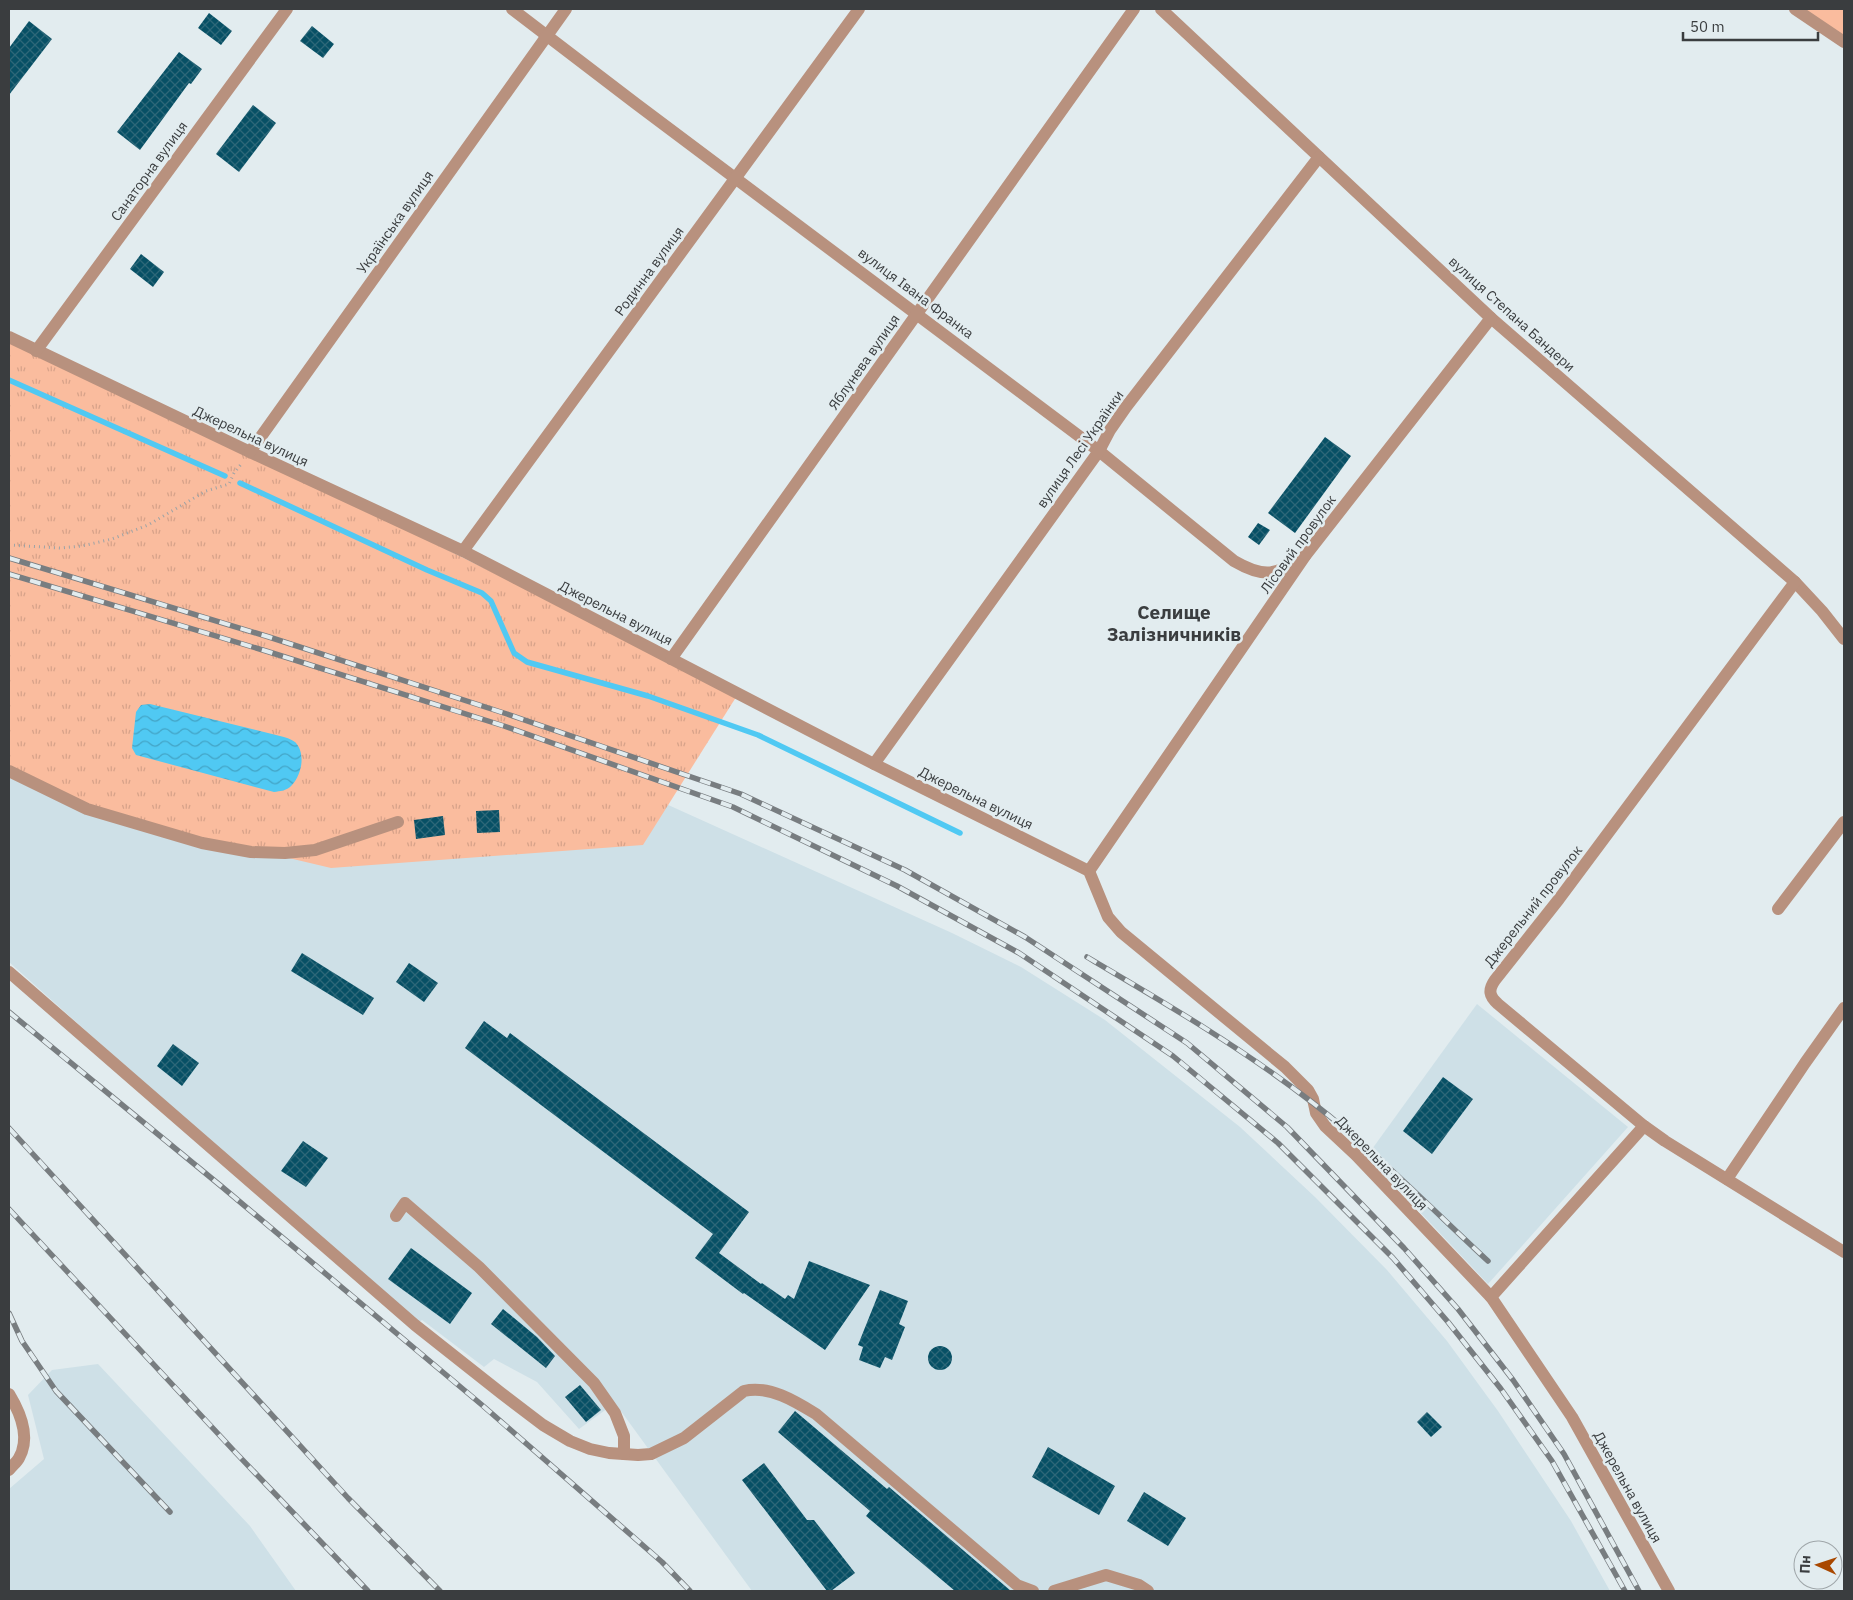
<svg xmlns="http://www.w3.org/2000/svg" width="1853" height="1600" font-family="'IBM Plex Sans',sans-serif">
<defs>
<pattern id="grass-tufts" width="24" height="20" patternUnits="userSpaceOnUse" patternTransform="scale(1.25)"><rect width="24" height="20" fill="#fabc9e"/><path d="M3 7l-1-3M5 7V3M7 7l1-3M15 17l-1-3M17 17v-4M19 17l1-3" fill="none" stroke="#d7a289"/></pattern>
<pattern id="water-waves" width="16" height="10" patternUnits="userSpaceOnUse" patternTransform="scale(1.25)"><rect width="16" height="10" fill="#50c9f3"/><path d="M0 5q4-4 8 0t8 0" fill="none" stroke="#43a4c6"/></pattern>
<pattern id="building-cross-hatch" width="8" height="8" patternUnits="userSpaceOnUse" patternTransform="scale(1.25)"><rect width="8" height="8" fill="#075065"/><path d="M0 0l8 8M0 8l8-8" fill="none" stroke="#2d6778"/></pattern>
</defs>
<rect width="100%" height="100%" fill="#e2ecef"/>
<g fill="#cee0e7">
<path d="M9,627l646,172 297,134 69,34 84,53 135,107 75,70 72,73 60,71 51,70 73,110 39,70h-858l-137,-188 -36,26 -42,-47 -43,-23 -10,8 -62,-47 -7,5 -406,-363z"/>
<path d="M1477,1004l151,123 -140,157 -121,-128z"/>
<path d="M98,1364l152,162 46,65h-287v-102l35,-30 -16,-64 24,-25z"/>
</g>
<path fill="url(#grass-tufts)" d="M9,337l241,115 488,242 -95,151 -312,23 -228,-54 -94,-43z"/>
<path fill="#fabc9e" d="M1795,9h49v33z"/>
<path fill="url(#water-waves)" d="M150,704l130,32c5,1 11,3 15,6 11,11 7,32 -3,43 -5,6 -12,6 -18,7l-138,-37 -4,-7 4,-36 5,-7z"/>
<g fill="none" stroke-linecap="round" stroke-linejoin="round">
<g stroke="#50c9f3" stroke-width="5.5">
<path d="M9,380l216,96"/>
<path d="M240,483l187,87 55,23 9,8 23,52 13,9 121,34 110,39 202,98"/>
</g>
</g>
<g fill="url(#building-cross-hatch)">
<path d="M209,13l23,18 -11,14 -23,-17z"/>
<path d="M29,21l23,18 -43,56v-47z"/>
<path d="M312,26l22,18 -11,14 -23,-17z"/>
<path d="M179,52l23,17 -11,15 -2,-1 -49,67 -23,-18z"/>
<path d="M253,105l23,18 -37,49 -23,-18z"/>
<path d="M141,254l23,18 -11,15 -23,-18z"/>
<path d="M1325,437l26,19 -56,77 -27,-20z"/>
<path d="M1258,523l12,7 -11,15 -11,-8z"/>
<path d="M499,810l1,22 -23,1 -1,-22z"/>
<path d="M443,816l2,19 -29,4 -2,-19z"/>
<path d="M302,953l72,45 -11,17 -72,-44z"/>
<path d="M409,963l29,20 -14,19 -28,-20z"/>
<path d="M484,1021l23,17 3,-5 239,179 -30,41 42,31 1,-1 23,16 3,-4 6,4 15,-38 61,24 -45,65 -81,-57 -1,1 -48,-36 18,-24 -248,-186z"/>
<path d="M173,1044l26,19 -17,23 -25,-20z"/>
<path d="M1443,1077l30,22 -41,55 -29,-23z"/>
<path d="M303,1141l25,17 -22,29 -25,-16z"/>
<path d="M411,1248l61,45 -22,31 -62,-45z"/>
<path d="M880,1290l28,11 -9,23 6,3 -13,33 -7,-3 -5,11 -21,-8 4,-13 -5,-2z"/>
<path d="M503,1309l34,28 18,19 -9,12 -55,-44z"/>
<circle cx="940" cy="1358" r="12"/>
<path d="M580,1385l21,25 -15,12 -21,-25z"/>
<path d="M795,1411l92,78 2,-2 122,104h-56l-89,-75 4,-5 -92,-79z"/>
<path d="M1427,1412l15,15 -11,10 -14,-15z"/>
<path d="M1048,1447l67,39 -16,29 -67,-38z"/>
<path d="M764,1463l43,57h7l41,53 -24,18h-4l-85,-111z"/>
<path d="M1144,1492l42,26 -18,28 -41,-25z"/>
</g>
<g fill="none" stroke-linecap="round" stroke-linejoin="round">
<path stroke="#9ca3a6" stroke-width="3" stroke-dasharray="1 4" stroke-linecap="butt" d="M9,545l51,3 22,-2 30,-7 36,-14 58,-34 23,-7 5,-11 8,-10"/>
<g stroke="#b8917e" stroke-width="12">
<path d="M512,9l123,94 464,348 135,110c31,18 42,14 71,-5"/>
<path d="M1161,9l330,309 304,264 27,29 22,28"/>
<path d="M1795,9l49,33"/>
<path d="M9,337l241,115 213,99 411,213 215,107 19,46 13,15 164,135 23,23 5,9 3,14 9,13 31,29 135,142 81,120 97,174"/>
<path d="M36,351l251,-342"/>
<path d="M250,452l316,-443"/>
<path d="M463,551l396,-542"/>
<path d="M1795,582l-236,317 -64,81c-7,10 -6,16 3,24l146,122 21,15 179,111"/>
<path d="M671,659l463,-650"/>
<path d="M874,764l225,-313 11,-21 16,-23 193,-250"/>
<path d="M9,771l78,38 115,34 49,9 34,1 30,-3 83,-28"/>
<path d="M1089,871l216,-315 186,-238"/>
<path d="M1778,909l66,-87"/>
<path d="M9,972l406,353 86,68 42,32 27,16 20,8 19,4 29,2 13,-1 33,-16 60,-47c25,-6 51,10 72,23l201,171 16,6"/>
<path d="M1727,1179l78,-116 39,-55"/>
<path d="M396,1216l9,-13 74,64 115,116 21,30 9,23v18"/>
<path d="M1491,1297l153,-171"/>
<path d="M9,1394c11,18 22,43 10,64 -2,4 -7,8 -10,12"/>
<path d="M1054,1591l52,-16 33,10 9,6"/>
</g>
<g stroke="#787d80" stroke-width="5.5">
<g id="rail">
<path d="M9,558l260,79 238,77 234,80 164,76 120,67 162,106 100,84 117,121 54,61 55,71 51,74 75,137"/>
<path d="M9,574l257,77 238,75 229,81 164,79 122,67 154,103 105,87 115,115 55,64 53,67 51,72 73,130"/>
<path d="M1087,957c78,46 155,91 226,146 62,48 118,105 175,158"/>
<path d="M9,1012l212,174 261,219 180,157 28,29"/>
<path d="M9,1128l339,370 92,93"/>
<path d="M9,1209l227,244 132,138"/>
<path d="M9,1313l13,28 34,50 114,121"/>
</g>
</g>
<use href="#rail" stroke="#e2ecef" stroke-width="4" stroke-dasharray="11" stroke-linecap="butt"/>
</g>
<g text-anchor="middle" stroke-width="5" stroke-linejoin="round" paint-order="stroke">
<g font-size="14" fill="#3a3d3f" stroke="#e2ecef">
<text transform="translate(149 171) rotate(-54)" y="5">Санаторна вулиця</text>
<text transform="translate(395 222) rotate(-55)" y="5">Українська вулиця</text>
<text transform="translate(649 271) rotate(-54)" y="5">Родинна вулиця</text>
<text transform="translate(916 293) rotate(37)" y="5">вулиця Івана Франка</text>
<text transform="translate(1512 314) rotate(42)" y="5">вулиця Степана Бандери</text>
<text transform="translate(864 362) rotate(-55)" y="5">Яблунева вулиця</text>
<text transform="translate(251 436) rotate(25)" y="5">Джерельна вулиця</text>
<text transform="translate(1080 449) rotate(-55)" y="5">вулиця Лесі Українки</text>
<text transform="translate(1298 544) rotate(-54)" y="5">Лісовий провулок</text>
<text transform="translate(616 613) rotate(27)" y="5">Джерельна вулиця</text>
<text transform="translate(976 798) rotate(26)" y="5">Джерельна вулиця</text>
<text transform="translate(1533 906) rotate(-52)" y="5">Джерельний провулок</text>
<text transform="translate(1382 1163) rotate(46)" y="5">Джерельна вулиця</text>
<text transform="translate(1628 1487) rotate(61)" y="5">Джерельна вулиця</text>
</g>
<g font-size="19" font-weight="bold" fill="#3a3d3f" stroke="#e2ecef">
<text x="1174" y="619">Селище<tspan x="1174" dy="22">Залізничників</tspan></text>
</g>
</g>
<rect width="1853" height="1600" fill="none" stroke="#3a3d3f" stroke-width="20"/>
<g transform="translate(1818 1565) rotate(273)"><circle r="24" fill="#e2ecef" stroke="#9fa6a9"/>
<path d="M0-4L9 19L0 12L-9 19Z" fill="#a94800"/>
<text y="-8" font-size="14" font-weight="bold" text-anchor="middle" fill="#3a3d3f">Пн</text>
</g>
<path d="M1683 32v8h135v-8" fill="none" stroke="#3a3d3f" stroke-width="2.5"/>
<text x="1690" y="32" font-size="15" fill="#3a3d3f" stroke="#e2ecef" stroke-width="4" paint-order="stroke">50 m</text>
</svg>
